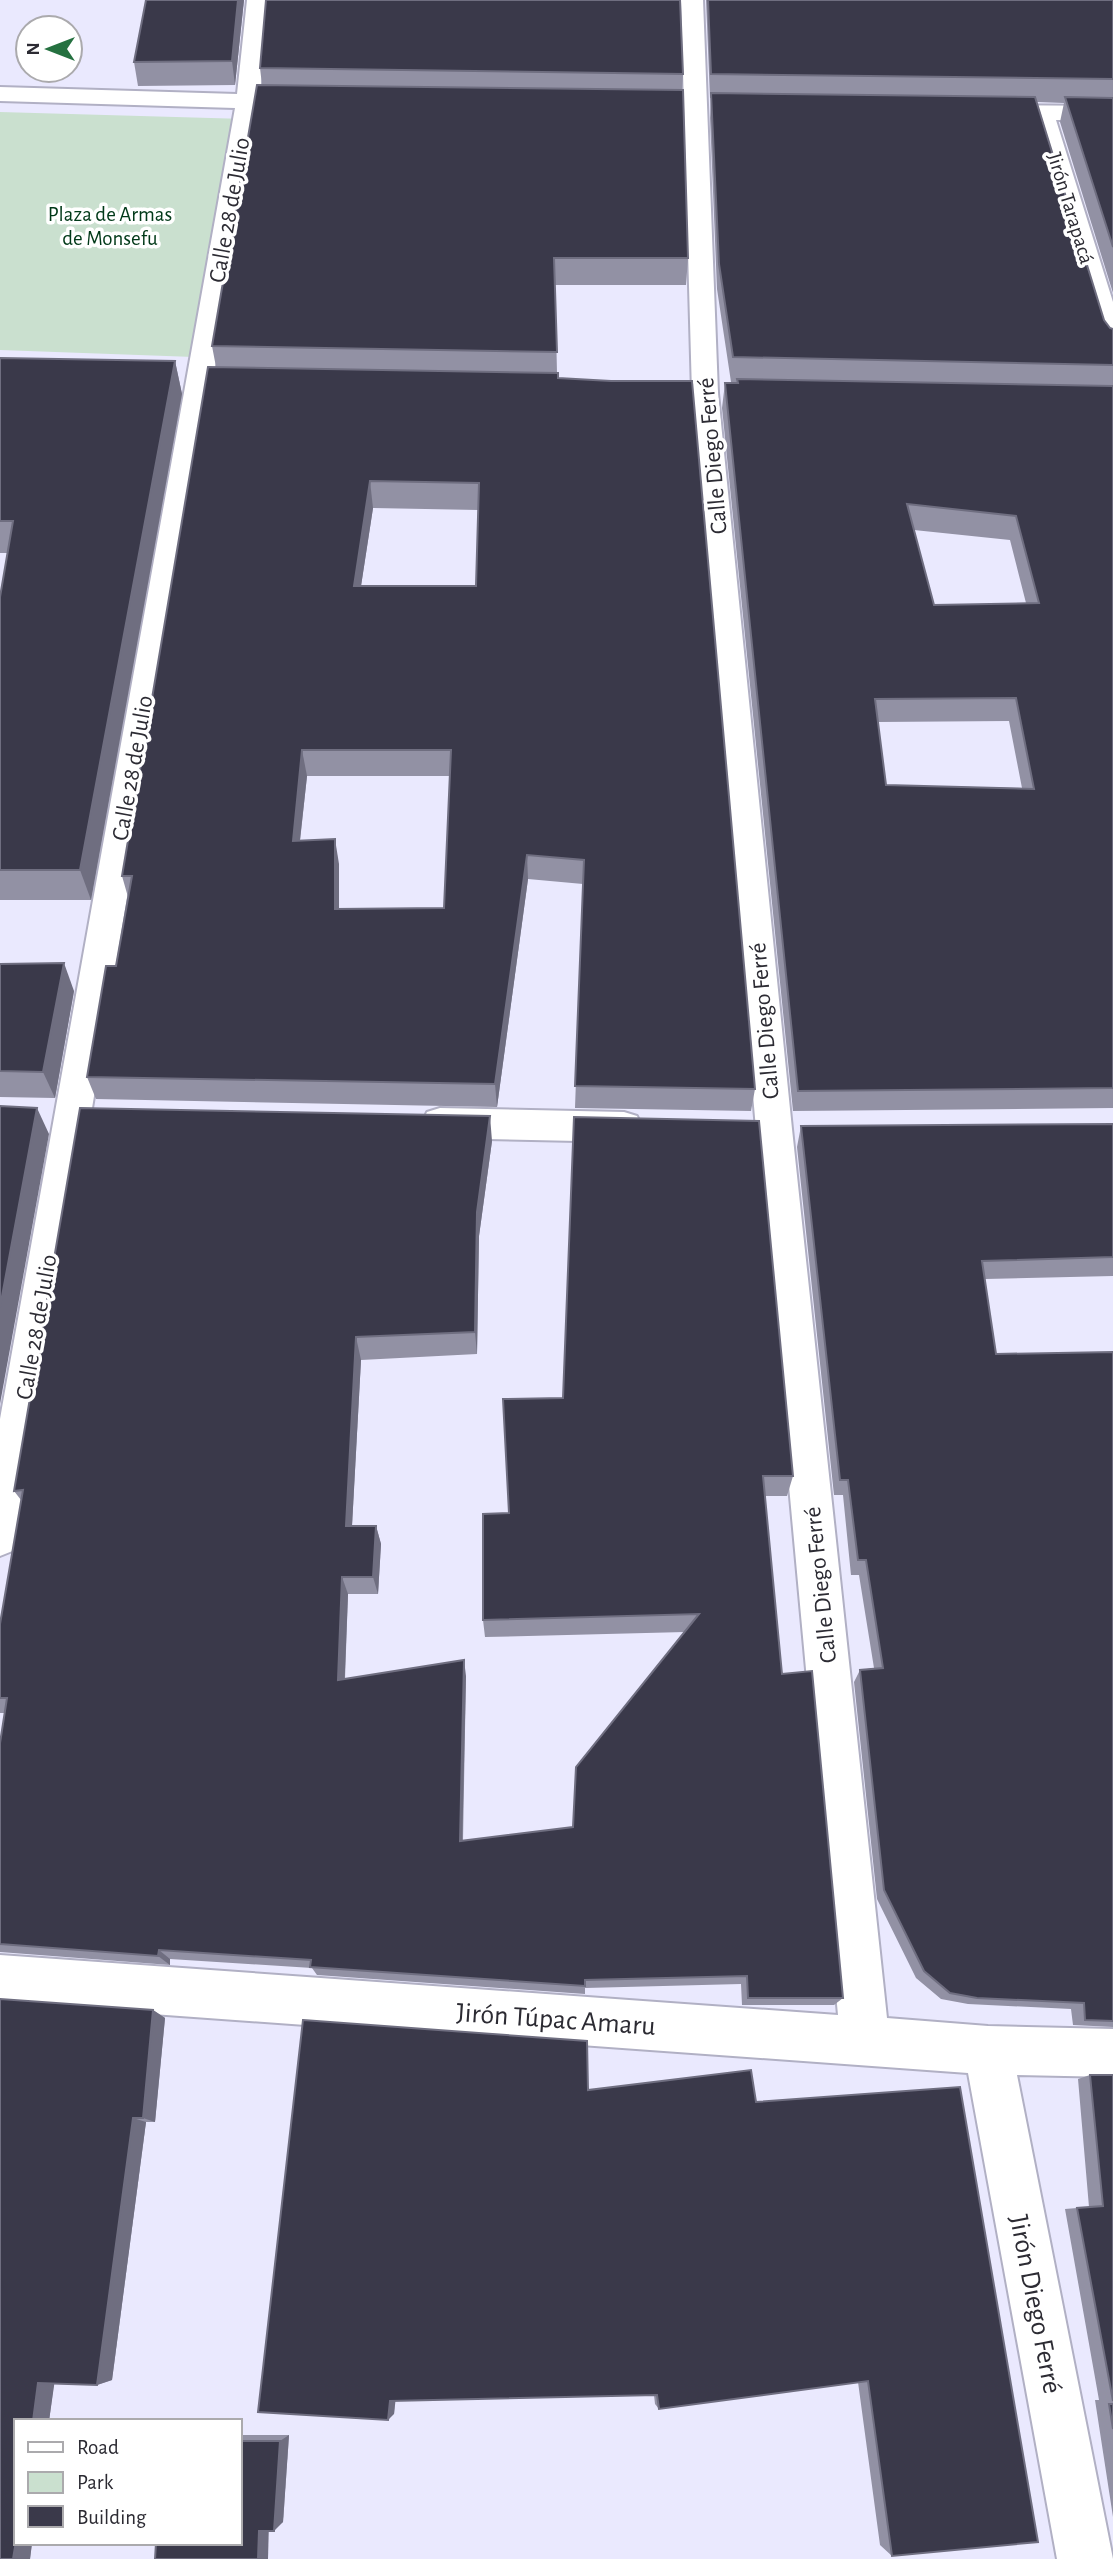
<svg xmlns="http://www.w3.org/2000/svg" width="1113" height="2559" font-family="'Alegreya Sans',sans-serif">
<rect width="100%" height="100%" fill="#eae9fe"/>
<path fill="#cae0cf" d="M0,112l246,7 -52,238 -194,-7z"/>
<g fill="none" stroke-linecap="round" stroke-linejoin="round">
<g stroke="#b1b0c4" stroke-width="4">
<g id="minor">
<path d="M247,0h22l-9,95 22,2 4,5 -4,5 -24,1 -237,1428 -6,14 -15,6v-137l235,-1311 -235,-7v-14l237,7z"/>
<path d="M681,0h22l15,393 74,736 95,889 101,8 125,3v48l-96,-2 96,484h-56l-89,-486 -968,-70v-48l838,60 -82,-886 -64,-736z"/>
<path d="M989,105l124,1v14h-57l57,182v50l-9,-2 -4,-6 -67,-225 -52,-2 -4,-5 4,-5z"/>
<path d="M440,1108l184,4 13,4 5,11 -5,11 -13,4 -184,-4 -13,-4 -5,-11 5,-11z"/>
</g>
</g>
<use href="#minor" fill="#fff" fill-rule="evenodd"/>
</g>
<g fill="#9291a4" fill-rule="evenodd">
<path d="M244,0l-9,85 -97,1 -4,-24z"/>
<path d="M706,0h407v293l-53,-171 4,-19 -27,-1 67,218 6,8 3,1v779l-320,3 -71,-703 3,-25h12v-1h-6l-14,-93 -7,-171 1,-20h-1zM914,530l96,10 16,63 -92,2zM1009,721l13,67 -136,-3 -8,-63z"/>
<path d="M260,68l423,6 -1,16 6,168 -2,27h-131l2,88 198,716 -4,22 -176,-3 8,-224 -55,-5 -31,228 -401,-8 -9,-22 29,-111 12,-69 -6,-21 94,-509 -4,-21 50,-261zM373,508l105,2 -2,76h-115zM307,776h143l-6,132 -105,1v-45l-39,-23z"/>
<path d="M0,358l175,3 7,33 -91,506h-91v-303l8,-44h-8z"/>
<path d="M0,964l74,27 -19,107 -55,-1z"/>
<path d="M1113,1124v152l-128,3 11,75 117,-2v675l-40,-2 -2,-16 -103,-5 -27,-5 -25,-21 -39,-79 -23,-217 6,-12 14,-2 -15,-93h-8l-8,-80h-9l-37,-348 4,-21z"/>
<path d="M492,1141l-13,95 -2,118 -116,6 -9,166h24l5,18 -3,50h-30l-3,85 121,-3 -3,165 110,-14 112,-195 -200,5 -2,-17 26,-107 -6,-114 290,77 -6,20h-22l17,178 61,324 -9,7h-92l-1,-21 -156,4v6l-268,-19 -5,-7 -142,-9v6l-170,-13v-209l5,-30h-5v-89l21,-124 -7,-9z"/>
<path d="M0,1999l153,11 12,8 -10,104h-9l-34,258 -15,5 -43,-2 -5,38h-33v122h16l-2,16h-30z"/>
<path d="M1090,2075h23v442l-18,-117h4l-34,-191 24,-2 -11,-128z"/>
<path d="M960,2087l-68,469 -12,-11 -22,-163 -199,27 -4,-5 -1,-9 -259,6 -1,13 -136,-2 330,-322 168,12z"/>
<path d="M240,2435h49l-6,87 -14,9 -29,12z"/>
</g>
<g fill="#6f6e80">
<path d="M238,0h6l-9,85 -3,-24z"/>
<path d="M175,361l7,33 -91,506 -11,-30z"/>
<path d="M370,481l3,27 -16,104 -3,-26z"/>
<path d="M302,750l5,26 -10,90 -4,-25z"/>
<path d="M335,839l4,25v69l-4,-24z"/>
<path d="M527,855l1,24 -31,228 -2,-23z"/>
<path d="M64,963l10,28 -19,107 -12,-26z"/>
<path d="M37,1108l12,26 -49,270v-97z"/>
<path d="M490,1116l2,25 -13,95 -2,118 -2,-22 2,-120z"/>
<path d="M356,1337l5,23 -10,184 -5,-18z"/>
<path d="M376,1526l5,18 -3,50 -5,-17z"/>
<path d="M342,1577l6,17 -4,101 -6,-15z"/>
<path d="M464,1660l2,16 -4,177 -2,-12z"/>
<path d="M159,1950l11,9v6l-12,-9z"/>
<path d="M153,2010l12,8 -10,104 -12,-4z"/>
<path d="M133,2118l13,4 -34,258 -15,5z"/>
<path d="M55,2379l-6,42h-16l5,-38z"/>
<path d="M396,2396l-2,18 -6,6 2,-19z"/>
<path d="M289,2435l-6,87 -9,9 6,-90z"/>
<path d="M269,2522l-1,37h-10l1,-28z"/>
<path d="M16,2543h16l-2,16h-17z"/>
</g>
<g fill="#3a394a" stroke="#6f6e80" stroke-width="2" fill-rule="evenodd">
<path d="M146,0h92l-6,61 -98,1z"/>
<path d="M266,0h414l3,74 -423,-6z"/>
<path d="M708,0h405v79l-402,-5z"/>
<path d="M257,85l426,5 5,168h-134l3,94 -345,-6z"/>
<path d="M711,93l324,4 69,223 6,8 3,1v36l-380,-8 -14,-93z"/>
<path d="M1065,97l48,1v149z"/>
<path d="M0,358l175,3 -95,509h-80v-273l13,-76h-13z"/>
<path d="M208,367l350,6v5l53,3h81l63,708 -180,-3 9,-226 -57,-5 -32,229 -408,-7 19,-111h10l16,-90h-10zM370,481l109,2 -3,103h-122zM302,750h149l-7,158 -109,1v-70l-42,2z"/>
<path d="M737,379l376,7v702l-315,3 -73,-708h13zM907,504l109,12 23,87 -105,2zM1016,698l18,91 -148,-4 -11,-86z"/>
<path d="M64,963l-21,109 -43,-1v-107z"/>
<path d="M0,1106l37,2 -37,199z"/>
<path d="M80,1108l410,8 -13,96 -2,120 -119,5 -10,189h30l-3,51h-31l-4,103 126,-20 -4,181 113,-14 3,-60 123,-153 -216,6v-106l26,-1 -6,-114 60,-1 11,-281 185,4 34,355h-30l19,198 30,-3 31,327h-95l-1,-22 -162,4v6l-275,-19 1,-7 -152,-10 -1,6 -158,-12v-201l7,-45h-7v-74l23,-134 -9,1z"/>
<path d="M1113,1124v133l-131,4 14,93 117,-2v669l-28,-1 -1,-17 -107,-5 -27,-5 -26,-22 -40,-81 -24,-220 23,-2 -17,-108h-8l-10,-80h-8l-39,-354z"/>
<path d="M0,1999l153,11 -10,108h-10l-36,267 -59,-2 -5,38h-17v120l-3,18h-13z"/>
<path d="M303,2020l284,21 1,49 163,-20 5,32 204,-15 78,455 -146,14 -24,-175 -209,28 -2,-14 -267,6 -2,19 -130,-8z"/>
<path d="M1090,2075h23v326l-36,-193 26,-2z"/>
<path d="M1109,2404h4v25z"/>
<path d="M240,2441h40l-6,90h-15l-1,28h-103l1,-16h84z"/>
</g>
<g text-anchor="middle" stroke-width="7" stroke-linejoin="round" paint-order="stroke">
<g font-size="21" fill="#2c2b33" stroke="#fff">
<text transform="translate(1071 208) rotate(73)" y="7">Jirón Tarapacá</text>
</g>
<g font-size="21" fill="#003918" stroke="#fff">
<text x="110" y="221">Plaza de Armas<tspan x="110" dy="24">de Monsefu</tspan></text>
</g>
<g font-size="24" fill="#2c2b33" stroke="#fff">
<text transform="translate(229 210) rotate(-80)" y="8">Calle 28 de Julio</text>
<text transform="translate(712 456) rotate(-95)" y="8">Calle Diego Ferré</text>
<text transform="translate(132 768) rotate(-80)" y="8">Calle 28 de Julio</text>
<text transform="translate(764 1021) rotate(-95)" y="8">Calle Diego Ferré</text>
<text transform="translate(36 1327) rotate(-80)" y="8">Calle 28 de Julio</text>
<text transform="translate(820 1585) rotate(-96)" y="8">Calle Diego Ferré</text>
</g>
<g font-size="28" fill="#2c2b33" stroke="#fff">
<text transform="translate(556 2018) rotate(4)" y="10">Jirón Túpac Amaru</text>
<text transform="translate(1037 2304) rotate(79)" y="10">Jirón Diego Ferré</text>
</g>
</g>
<rect x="14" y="2419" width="228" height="126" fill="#ffffff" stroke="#abaaad" stroke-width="2"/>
<rect x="28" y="2442" width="35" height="10" fill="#ffffff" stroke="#abaaad" stroke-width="2"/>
<text x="77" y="2454" font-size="21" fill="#2c2b33">Road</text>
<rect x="28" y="2472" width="35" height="21" fill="#cae0cf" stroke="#abaaad" stroke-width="2"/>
<text x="77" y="2489" font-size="21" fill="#2c2b33">Park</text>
<rect x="28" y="2506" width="35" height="21" fill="#3a394a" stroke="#abaaad" stroke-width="2"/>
<text x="77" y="2524" font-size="21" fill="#2c2b33">Building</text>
<g transform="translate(49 49) rotate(270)"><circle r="33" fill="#ffffff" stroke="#abaaad" stroke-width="2"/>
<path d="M0-5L12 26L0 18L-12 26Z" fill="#257140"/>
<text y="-10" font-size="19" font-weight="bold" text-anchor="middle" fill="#2c2b33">N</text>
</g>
</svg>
